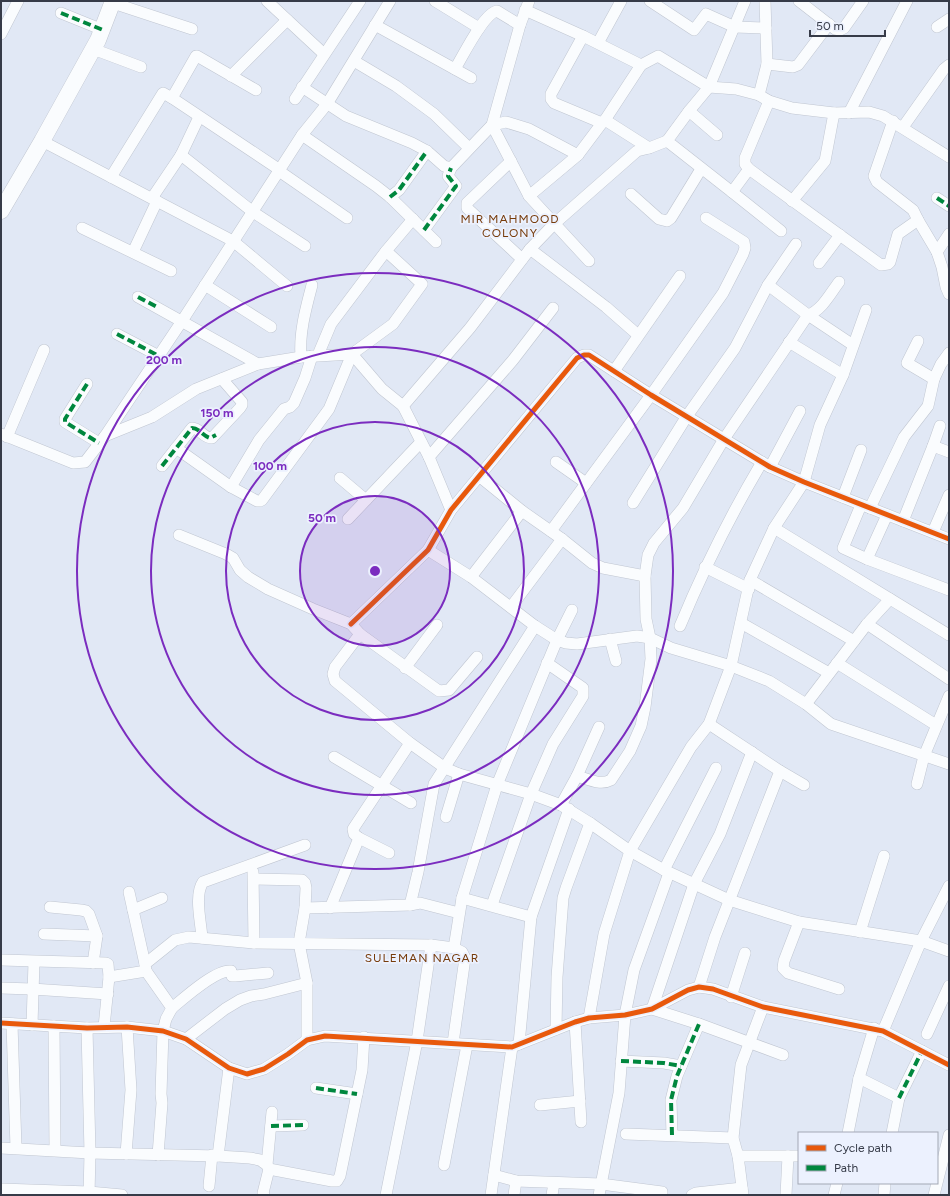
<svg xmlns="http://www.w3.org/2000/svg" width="950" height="1196" font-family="Figtree,sans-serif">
<rect width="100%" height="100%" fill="#e1e8f5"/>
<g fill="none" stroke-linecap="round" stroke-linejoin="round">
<g stroke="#c0c6d1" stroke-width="12">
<g id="minor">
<path d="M267,1l57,53"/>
<path d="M435,1l44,27"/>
<path d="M529,1l-9,24 -28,100 37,71 60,65"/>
<path d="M650,1l44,29 12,-16 29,13 31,1"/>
<path d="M745,1l-36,86 -20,24 -22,30 65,51 17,-23"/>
<path d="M765,1l2,63 -8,31 10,6 23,7 42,5 35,-1 14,4 66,41"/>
<path d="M799,1l36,28 5,1 4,-2 19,-27"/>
<path d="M113,3l79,26"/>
<path d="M525,10l58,26 58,29"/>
<path d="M61,13l42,17"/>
<path d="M375,25l96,53"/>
<path d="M937,27l12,-8"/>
<path d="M1,34l17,-33"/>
<path d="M583,36l-32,58v5l3,4 48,20"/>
<path d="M598,43l23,-42"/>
<path d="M93,49l48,18"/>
<path d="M354,61l42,25 38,28 35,34"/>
<path d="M767,64l26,3 5,-2 31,-41"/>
<path d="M455,69c8,-13 28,-55 42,-58l23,14"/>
<path d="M231,76l56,-56"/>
<path d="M302,87l44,29 66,27 15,8 17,15 7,2 41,-43 14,-3 23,7 49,26 24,-32 3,-3 44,28"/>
<path d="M172,98l24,-42h1l59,34"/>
<path d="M295,99l65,-98"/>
<path d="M769,101l-24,57v6l4,5 132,96 7,-1 2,-2 8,-28 20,-14"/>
<path d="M689,111l28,24"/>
<path d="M849,113l58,-112"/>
<path d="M605,120l36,-55 17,-9 51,31 27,2 23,6"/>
<path d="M893,121l-19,55 3,6 36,28 5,10 19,32 5,15 4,20 3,7"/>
<path d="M903,127l41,-58 5,-4"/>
<path d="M302,135l74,51 14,11 46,45"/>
<path d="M42,141l191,100 54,45"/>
<path d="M181,155l72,57 52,34"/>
<path d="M511,161l-44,42v5l55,51"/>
<path d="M279,171l68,47"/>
<path d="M111,177l52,-84 9,5 108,72"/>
<path d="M732,192l49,39"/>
<path d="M631,194l28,25 8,2 4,-3 30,-49"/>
<path d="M529,196l49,-41"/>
<path d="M390,197l9,-7 28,-39"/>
<path d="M152,198l29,-43 18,-38"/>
<path d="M937,198l12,8"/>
<path d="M792,201l33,-40 9,-48"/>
<path d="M82,228l89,43"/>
<path d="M424,230l32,-44 -8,-10 3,-8"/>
<path d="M530,249l76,58 32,28"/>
<path d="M133,252l24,-51"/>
<path d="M937,252l12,-18"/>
<path d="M819,263l21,-28"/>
<path d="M205,285l66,42"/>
<path d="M768,285l40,30c14,-5 22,-21 31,-33"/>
<path d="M138,297l120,67"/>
<path d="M117,334l42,22"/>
<path d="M918,341l-11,22 27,16"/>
<path d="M789,342l54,33"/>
<path d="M318,355l13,-31 55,-73"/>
<path d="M301,357c-2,-25 5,-49 11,-72"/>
<path d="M614,371l66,-95"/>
<path d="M87,384l-22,35v3l34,21"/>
<path d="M403,406l67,-78 60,-79 24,-25 83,-73 12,-3 18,-7"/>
<path d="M1,434l72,29 12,-1 20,-26 77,-115 120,-186 25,-31 63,-103"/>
<path d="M105,436l47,-19 44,-28 62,-25 43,-7 51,-3 30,35 21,17 26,51 22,53"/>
<path d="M7,437l37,-87"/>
<path d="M933,446l7,-20"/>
<path d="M176,448l55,39 26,14h3l2,-1 67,-91 23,-55 41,-30 29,-40 -36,-33 27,-32"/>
<path d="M429,457l84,-97 40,-52"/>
<path d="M556,462l30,21"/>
<path d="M162,466l30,-38c8,0 11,10 20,10l28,-30 2,-3v-3l-20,-23"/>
<path d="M770,467l30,-56"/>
<path d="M479,476l43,35 40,28 30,24 11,5 42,8"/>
<path d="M340,478l26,22"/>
<path d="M231,487l28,-47 25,-31 6,-2 4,-4 11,-25 7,-22"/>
<path d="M843,497l18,-47"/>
<path d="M633,503l54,-87 48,-68 33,-63 28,-41"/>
<path d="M861,505l-18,43 24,11 82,31"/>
<path d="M870,508l34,-71 24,-31 6,-27 7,-15 8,-11"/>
<path d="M348,519l73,-77"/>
<path d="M903,521l30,-75 16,6"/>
<path d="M774,528l175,107"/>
<path d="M551,531l100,-136 72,-102 20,-39 2,-6 -1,-6 -38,-24"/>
<path d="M933,532l16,-37"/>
<path d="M179,535l47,19 7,4 7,12 8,7 20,12 45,20 38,15 9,10 79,57 10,-1 28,-33"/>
<path d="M428,550l43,27 64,49 22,14 9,3 11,1 60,-8 13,2 21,10 60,18 38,15 37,23 25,20 118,40"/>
<path d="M867,559l20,-44"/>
<path d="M705,567l44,22"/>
<path d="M471,577l51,-66"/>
<path d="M750,580l104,61"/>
<path d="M511,607l51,-68"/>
<path d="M741,623l88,50"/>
<path d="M351,624l77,-74 23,-40 126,-152 7,-3h5l62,40 119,72 34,15 145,57"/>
<path d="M867,624l82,55"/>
<path d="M680,626c24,-58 50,-110 82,-164"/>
<path d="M360,634l-25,33 -2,7 2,7 75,62 35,25 14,6 72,20 30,11 29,18 40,28 34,19 65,30 70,22 122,19 28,10"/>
<path d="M610,639l6,22"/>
<path d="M837,663l99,62"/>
<path d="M405,668l32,-43"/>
<path d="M806,704l61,-80 23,-25"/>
<path d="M752,752l-32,82 -26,50 -42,125 47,15 84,31"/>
<path d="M334,757l77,46"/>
<path d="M780,771l24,14"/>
<path d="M577,776c11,3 23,10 34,4l19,-29 11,-25 4,-19 6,-48 -1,-21 -4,-19 -1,-43 3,-21 6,-12 29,-35 41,-69 84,-124 45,30"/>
<path d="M917,784l7,-28 25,-60"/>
<path d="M561,805l16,-29 22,-49"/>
<path d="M446,817l13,-43"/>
<path d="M359,838l30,15"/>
<path d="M664,870l52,-102"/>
<path d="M253,872l1,71"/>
<path d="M254,879l48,1 3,3 1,5 -1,20 -6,35 8,40v57"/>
<path d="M129,892l16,72"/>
<path d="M462,898l69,19"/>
<path d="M410,905l8,-33 16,-88 101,-158"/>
<path d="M492,905l39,-111 22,-50 30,-48v-8l-36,-25"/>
<path d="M50,907l31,3 5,1 3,3 8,22 -4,27"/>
<path d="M305,908l105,-3 10,-2 39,10"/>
<path d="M330,908l29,-70 -5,-4 -1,-5 57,-86"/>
<path d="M133,910l29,-12"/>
<path d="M799,922l-15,39 -1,7 5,5 51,16"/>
<path d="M860,932l24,-76"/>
<path d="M44,934l53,2"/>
<path d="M202,938c-1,-16 -8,-43 1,-56l102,-37"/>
<path d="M454,948l8,-50 35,-113 60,-145 15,-30"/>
<path d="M1,960l105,3 2,1 1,13 -5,50"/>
<path d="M146,971l26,37 -6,11 -3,12 -2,63 1,9 -4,52"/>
<path d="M109,977l37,-6 -1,-7 30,-24 14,-3 65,6 177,2 23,3 8,4 3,6 -12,85"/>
<path d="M699,987l16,-50 65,-166 -71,-47"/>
<path d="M1,988l31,1 76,5"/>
<path d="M731,997l14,-44"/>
<path d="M172,1008c12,-10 44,-39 59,-37l1,5h3l33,-3"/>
<path d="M589,1018l15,-84 26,-83 61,-104 18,-23 22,-58 19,-86 24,-52 30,-46 16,-57 23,-50 23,-65"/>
<path d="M575,1022l6,100"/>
<path d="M1,1023l86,5 40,-1 36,4 23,8 43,29 18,6 17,-5 24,-15 19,-14 18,-4 187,11 63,-25 14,-4 36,-3 27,-6 36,-19 11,-3 14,2 50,18 120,24 66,34"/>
<path d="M12,1024l4,124"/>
<path d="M32,1025l2,-63"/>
<path d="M54,1026l1,124"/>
<path d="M87,1028l3,125 -1,42"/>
<path d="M874,1028l-15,50 40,20"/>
<path d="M556,1029l1,-52 6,-79 3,-10 24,-65"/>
<path d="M883,1031l38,-90 28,-55"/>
<path d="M927,1034l22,-48"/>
<path d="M186,1039l39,-30 15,-9 11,-4 13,-2 43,-11"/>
<path d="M519,1044l12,-127 38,-108"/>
<path d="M621,1061l43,2 17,3"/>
<path d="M316,1088l41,6"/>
<path d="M540,1105l40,-4"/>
<path d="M271,1126l32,-1"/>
<path d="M848,1133l11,-55"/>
<path d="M892,1133l7,-35 23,-47"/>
<path d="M626,1134l107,4"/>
<path d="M672,1135l-1,-35 6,-24 22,-52"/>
<path d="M1,1148l89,5 128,3 32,2 10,2 7,5 2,4 -6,24 1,2"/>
<path d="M126,1154l5,-64 -4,-63"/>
<path d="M218,1156l11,-88"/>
<path d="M738,1156h61"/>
<path d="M267,1165l5,-53"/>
<path d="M444,1165l23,-120"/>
<path d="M269,1169l63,12h5l3,-5 22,-106 2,-33"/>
<path d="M494,1175l22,6 85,3 61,8v3"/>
<path d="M209,1186l3,-31"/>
<path d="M1,1189l88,3 33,3"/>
<path d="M386,1195l31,-154 14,-96"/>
<path d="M491,1195l21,-148"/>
<path d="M514,1195l2,-14"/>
<path d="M552,1195l2,-12"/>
<path d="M599,1195l20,-102 6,-78 9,-45 35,-97"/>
<path d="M692,1195l4,-2 46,-5"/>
<path d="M743,1195l-5,-39 -5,-18 8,-73 22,-58"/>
<path d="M786,1195l2,-39"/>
<path d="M834,1195l3,-12"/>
<path d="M884,1195l1,-12"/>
<path d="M934,1195l15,-60"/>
</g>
</g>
<g stroke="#c0c6d1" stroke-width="17">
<path id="secondary" d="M1,211l41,-70 56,-101 15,-39"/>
</g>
<use href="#minor" stroke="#fafcfe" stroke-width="11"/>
<use href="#secondary" stroke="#fafcfe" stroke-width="16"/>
<g stroke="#00873e" stroke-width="4" stroke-dasharray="8 4" stroke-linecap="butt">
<path d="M61,13l42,17"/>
<path d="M390,197l9,-7 28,-39"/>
<path d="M937,198l12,8"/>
<path d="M424,230l32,-44 -8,-10 3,-8"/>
<path d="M138,297l19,10"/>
<path d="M117,334l42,22"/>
<path d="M87,384l-22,35v3l34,21"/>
<path d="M162,466l30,-38c7,0 11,8 18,10l6,-3"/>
<path d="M621,1061l43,2 17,3"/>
<path d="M316,1088l41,6"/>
<path d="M899,1098l23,-47"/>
<path d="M271,1126l32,-1"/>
<path d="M672,1135l-1,-35 6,-24 22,-52"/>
</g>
<g stroke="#ecf1fe" stroke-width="8">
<g id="cycleway">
<path d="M351,624l77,-74 23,-40 126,-152 7,-3h5l62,40 119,72 34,15 145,57"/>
<path d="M1,1023l86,5 40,-1 36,4 23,8 43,29 18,6 17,-5 24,-15 19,-14 18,-4 187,11 63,-25 14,-4 36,-3 27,-6 36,-19 11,-3 14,2 50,18 120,24 66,34"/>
</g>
</g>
<use href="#cycleway" stroke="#e8590c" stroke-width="5"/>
</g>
<circle cx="375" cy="571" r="75" fill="#7b2cbf" fill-opacity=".12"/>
<g fill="none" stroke="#7b2cbf" stroke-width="2">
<circle cx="375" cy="571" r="75"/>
<circle cx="375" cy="571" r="149"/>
<circle cx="375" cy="571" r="224"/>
<circle cx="375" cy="571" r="298"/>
</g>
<g text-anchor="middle" stroke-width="3.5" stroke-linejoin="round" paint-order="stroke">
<g font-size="12" letter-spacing="1" fill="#773c0b" stroke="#ecf1fe">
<text x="510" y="223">MIR MAHMOOD<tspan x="510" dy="14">COLONY</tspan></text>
<text x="422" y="962">SULEMAN NAGAR</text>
</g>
</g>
<circle cx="375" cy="571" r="6" fill="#7b2cbf" stroke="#ecf1fe" stroke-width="2"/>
<g font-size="12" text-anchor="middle" font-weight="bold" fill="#7b2cbf" stroke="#ecf1fe" stroke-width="3.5" stroke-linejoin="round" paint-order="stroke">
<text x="164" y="364">200 m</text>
<text x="217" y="417">150 m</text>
<text x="270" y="470">100 m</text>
<text x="322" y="522">50 m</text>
</g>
<rect width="950" height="1196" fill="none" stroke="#363b48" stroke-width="4"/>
<rect x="798" y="1132" width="140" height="52" fill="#ecf1fe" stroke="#a3a8b5"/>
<rect x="806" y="1145" width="20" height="6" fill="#e8590c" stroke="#a3a8b5"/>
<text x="834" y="1152" font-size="12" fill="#363b48">Cycle path</text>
<rect x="806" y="1165" width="20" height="6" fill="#00873e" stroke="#a3a8b5"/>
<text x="834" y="1172" font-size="12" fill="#363b48">Path</text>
<path d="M810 30v6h75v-6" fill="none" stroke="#363b48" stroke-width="2"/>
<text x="816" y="30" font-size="12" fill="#363b48" stroke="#ecf1fe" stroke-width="3" paint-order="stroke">50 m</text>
</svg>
